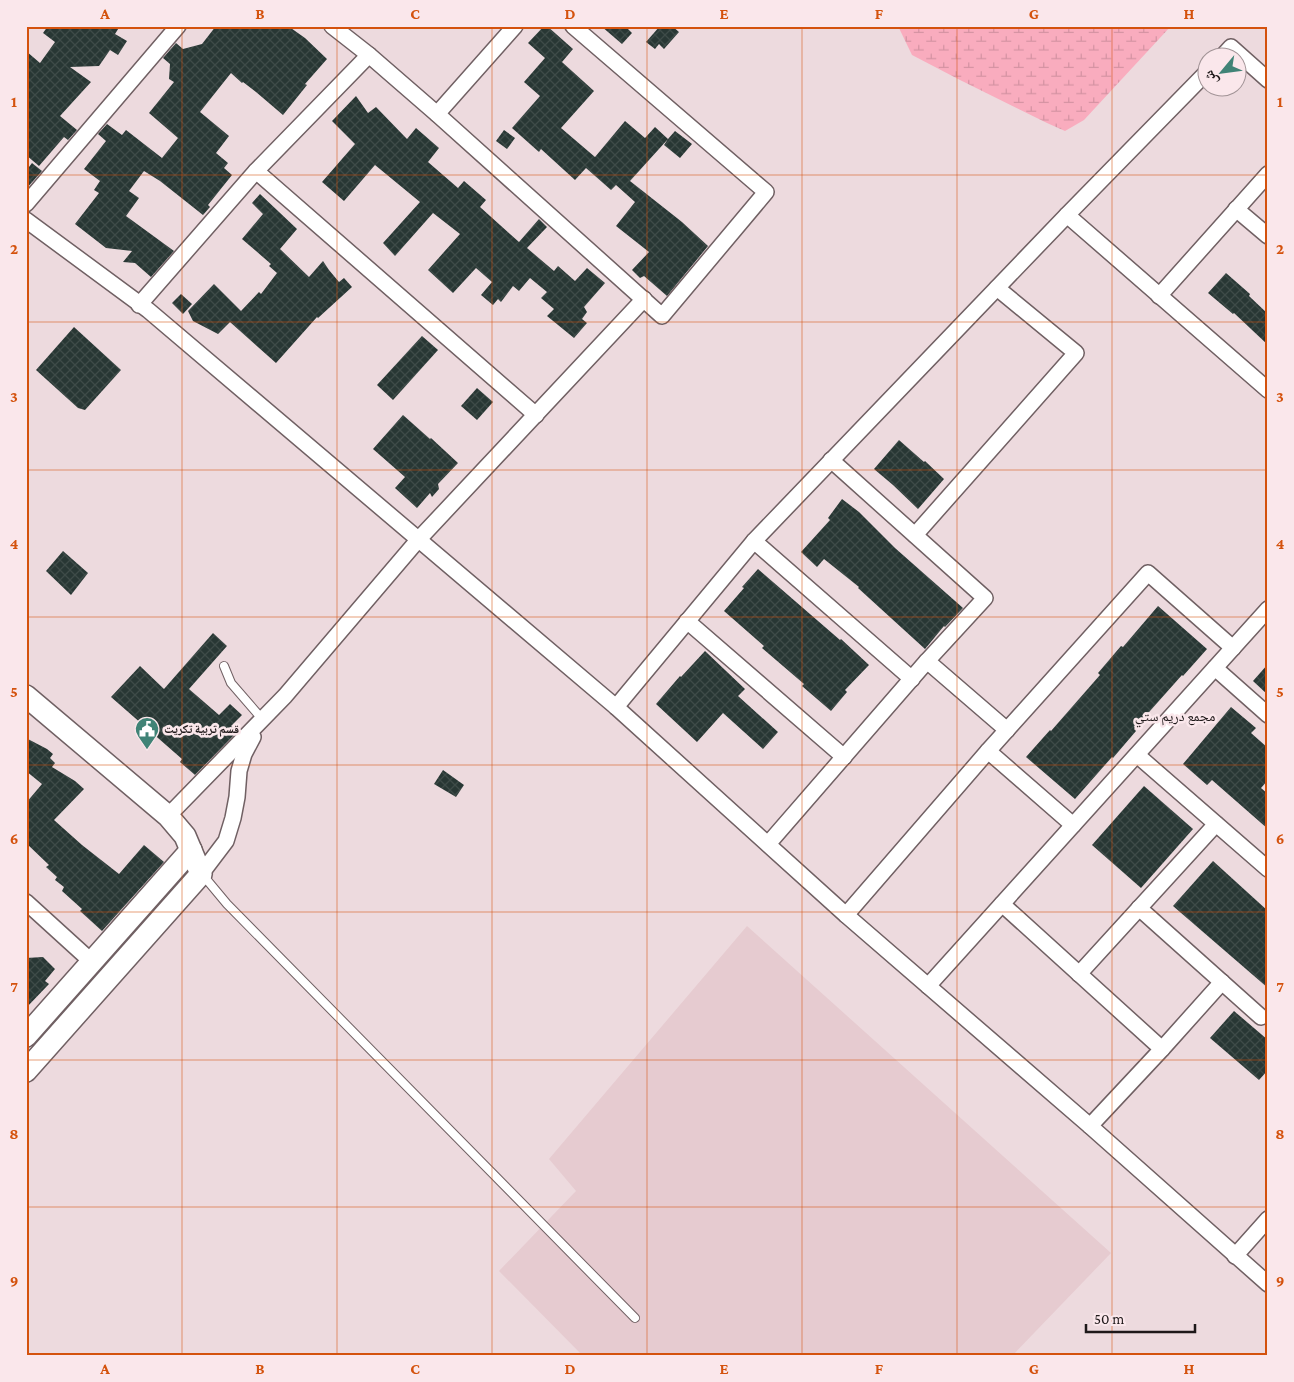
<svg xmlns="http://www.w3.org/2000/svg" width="1294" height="1382" font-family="'Crimson Pro','Noto Naskh Arabic',serif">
<defs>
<pattern id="wetland-marsh" width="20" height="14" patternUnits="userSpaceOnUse" patternTransform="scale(1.25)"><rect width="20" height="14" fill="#f9acbe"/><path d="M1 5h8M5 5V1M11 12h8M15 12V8" fill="none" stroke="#d593a3"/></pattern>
<pattern id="building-cross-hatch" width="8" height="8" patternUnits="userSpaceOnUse" patternTransform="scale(1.25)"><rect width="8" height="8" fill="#283734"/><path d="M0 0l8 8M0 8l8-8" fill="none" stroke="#3e4b48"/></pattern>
</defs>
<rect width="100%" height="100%" fill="#eddade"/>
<path fill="#e6cbd0" d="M747,926l364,327 -99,103h-429l-84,-85 77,-80 -27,-32z"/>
<path fill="url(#wetland-marsh)" d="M898,26h273l-87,94 -19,11 -18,-8 -87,-43 -48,-25z"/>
<g fill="url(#building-cross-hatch)">
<path d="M48,26h72l-5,8 12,7 -9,14 -8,-5 -11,16 -29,1 21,15 -31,34 17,14 -9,10 -4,-3 -25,29 -13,-11v-104l14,12 15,-21 -12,-9z"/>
<path d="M216,26h72l17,12 22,21 -22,25 2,1 -24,30 -27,-23 -13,-10 -1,1 -11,-10 -31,39 29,24 -13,17 12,10 -4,5 8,7 -24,30 2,2 -7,8 -43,-34 -16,-10 -15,20 10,7 -13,18 48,35 -23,26 -16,-14 -12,-1 9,-11 -26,-3 -31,-24 24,-31 -5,-3 6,-9 -16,-12 22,-28 -8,-7 9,-10 15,11 4,-5 36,28 16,-20 -29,-25 25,-31 -5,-3 1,-15 -7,-6 13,-15 7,6 19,-5z"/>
<path d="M544,26h3l26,23 -11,13 32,29 -33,37 34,29 30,-36 20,17 10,-11 13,12 7,-8 17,13 -12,14 -16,-13 4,-6 -38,42 52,41 26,24 -41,50 -23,-20 -4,2 -8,-8 17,-18 -33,-26 19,-24 -19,-17 -5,5 -25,-22 -11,12 -34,-31 -2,3 -27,-24 28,-32 -16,-14 21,-24 -17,-15z"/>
<path d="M601,26h24l7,7 -10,11z"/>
<path d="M660,26h12l7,6 -15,17 -5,-5 -4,5 -9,-7z"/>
<path d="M356,96l12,17 8,-6 31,32 9,-11 23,20 -11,14 30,26 6,-7 22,19 -6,7 39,35 20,-23 8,8 -20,21 27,23 4,-5 17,15 12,-13 18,15 -21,24 3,5 -5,7 5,4 -13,15 -27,-22 7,-7 -13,-11 6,-6 -17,-14 -11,13 -6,-5 -12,16 -3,-3 -5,6 -12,-10 11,-13 -16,-14 -23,25 -25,-23 32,-36 -27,-21 -38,43 -12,-13 37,-41 -45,-37 -31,36 -22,-19 33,-38 -23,-23z"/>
<path d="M504,130l11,8 -8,11 -11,-8z"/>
<path d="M32,163l10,8 -16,18v-18z"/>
<path d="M260,194l37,35 -17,20 29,28 14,-16 6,9 10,12 5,-4 8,9 -34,31 -1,-1 -41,46 -46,-41 -12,12 -25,-13 -5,-10 26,-27 27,27 18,-19 2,2 16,-21 -8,-7 2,-2 -29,-25 21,-25 -11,-11z"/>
<path d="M1226,273l24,21 -1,2 19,18v31l-34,-32 -1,1 -25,-21z"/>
<path d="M181,294l11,10 -9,10 -11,-11z"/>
<path d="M74,327l47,43 -36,40 -7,-2 -42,-38z"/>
<path d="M422,336l16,14 -45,50 -16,-15z"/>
<path d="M477,388l16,14 -16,18 -16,-14z"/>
<path d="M403,415l27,24 1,-1 27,25 -20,21 1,5 -7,8 -2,-4 -13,15 -22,-20 10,-11 -32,-28z"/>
<path d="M899,440l25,22 1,-1 19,18 -26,30 -25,-24 -19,-16z"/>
<path d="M842,499l17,13 36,36 68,60 -18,19 -1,-1 -19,23 -67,-61 1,-1 -35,-28 -7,8 -16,-15 29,-32 -2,-2z"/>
<path d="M63,551l25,22 -17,22 -25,-24z"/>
<path d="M758,569l82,71 1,-1 28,26 -24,25 2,2 -16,19 -29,-25 2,-2 -42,-36 2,-2 -40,-35 20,-23 -2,-1z"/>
<path d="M1158,606l49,43 -24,27 -1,-1 -48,54 2,2 -23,27 -1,-1 -37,42 -49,-42 24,-27 1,1 49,-56 -2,-2 23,-27 2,1z"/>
<path d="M213,633l14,13 -38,43 30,26 11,-11 12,11 -11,11 6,6 -42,43 -15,-13 2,-3 -71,-62 29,-31 24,23z"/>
<path d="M705,651l40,38 -7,7 40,36 -15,17 -40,-36 -26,29 -41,-38 24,-28 1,1z"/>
<path d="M1268,664v31l-15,-14z"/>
<path d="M1231,707l25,21 -5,5 17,15v32l-7,8 7,6v35l-56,-49 -5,5 -24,-21z"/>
<path d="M26,738l21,11 6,5 -3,4 5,5 -3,4 23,14 9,8 -30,31 28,25 37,29 25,-29 20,17 -62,69 -22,-20 2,-2 -20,-18 2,-4 -9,-7 2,-3 -11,-10 3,-2 -23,-22v-40l16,-19 -16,-13z"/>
<path d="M443,770l21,15 -8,12 -22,-13z"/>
<path d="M1144,786l49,43 -52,59 -49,-43z"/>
<path d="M1213,861l55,50v77l-95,-82z"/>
<path d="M43,957l12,12 -10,12 4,3 -23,24v-50z"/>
<path d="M1234,1011l34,29v30l-9,10 -49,-42z"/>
</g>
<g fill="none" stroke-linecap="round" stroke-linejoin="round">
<g stroke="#706063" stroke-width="10">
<g id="lane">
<path d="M224,666l7,17 32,37"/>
<path d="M202,874l25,30 408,414"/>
</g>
</g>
<g stroke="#706063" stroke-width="18">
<g id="street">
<path d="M332,26l37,29 68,59 225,202 104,-124 -193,-166"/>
<path d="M1221,58l10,-11 37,33"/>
<path d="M437,114l78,-88"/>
<path d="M256,171l280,244"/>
<path d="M26,204l152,-178"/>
<path d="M1236,209l32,27"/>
<path d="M1067,215l201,175"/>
<path d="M26,220l122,90 468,397 230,208 244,211 178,158"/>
<path d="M1159,296l109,-122"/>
<path d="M139,305l117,-134 113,-116"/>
<path d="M915,535l161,-182 -79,-65"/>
<path d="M754,541l158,138"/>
<path d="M687,621l157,136"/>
<path d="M927,661l80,69"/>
<path d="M1215,668l53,47"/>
<path d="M616,707l138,-166 313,-326 139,-142"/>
<path d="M988,751l85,74"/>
<path d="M1137,755l131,114"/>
<path d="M168,816l117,-120 133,-156 226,-241"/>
<path d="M768,844l159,-183 58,-63 -154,-138"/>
<path d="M201,874l25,-33 7,-23 4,-21 2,-26 5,-17 9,-17"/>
<path d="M26,902l66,60"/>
<path d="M1002,904l160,145"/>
<path d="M1139,908l122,109"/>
<path d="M846,915l142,-164 160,-178 85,75"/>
<path d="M1079,974l137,-150"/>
<path d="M928,986l340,-377"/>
<path d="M1090,1126l72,-77 60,-67"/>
<path d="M1235,1256l33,-37"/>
</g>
</g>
<g stroke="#706063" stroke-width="24">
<g id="secondary">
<path d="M26,696l142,120 17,20 16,38 -175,197"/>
<path d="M26,1036l165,-186"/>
</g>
</g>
<use href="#lane" stroke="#fff" stroke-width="8"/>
<use href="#street" stroke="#fff" stroke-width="15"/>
<use href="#secondary" stroke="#fff" stroke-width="21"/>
</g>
<path fill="none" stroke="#d4520d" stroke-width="1" stroke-opacity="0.55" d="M182,26v1330M337,26v1330M492,26v1330M647,26v1330M802,26v1330M957,26v1330M1112,26v1330M26,175h1242M26,322h1242M26,470h1242M26,617h1242M26,765h1242M26,912h1242M26,1060h1242M26,1207h1242"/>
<defs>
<g id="civic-pin" transform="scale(1.25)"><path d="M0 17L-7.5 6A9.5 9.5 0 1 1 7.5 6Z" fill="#408376" stroke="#fae7eb"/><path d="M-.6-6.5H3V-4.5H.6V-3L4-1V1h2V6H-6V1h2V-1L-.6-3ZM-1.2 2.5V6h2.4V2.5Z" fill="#fff"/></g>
</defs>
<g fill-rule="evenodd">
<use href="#civic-pin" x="147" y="729"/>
</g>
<g text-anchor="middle" stroke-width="5" stroke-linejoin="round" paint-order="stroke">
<g font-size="12" font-weight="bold" fill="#1e1819" stroke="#fae7eb" text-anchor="start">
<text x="164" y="733">قسم تربية تكريت</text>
</g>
<g font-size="14" fill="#1e1819" stroke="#fae7eb">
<text x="1175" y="721">مجمع دريم ستي</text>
</g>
</g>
<rect width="1294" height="1382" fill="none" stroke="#fae7eb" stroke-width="55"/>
<g transform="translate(1222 72) rotate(241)"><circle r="24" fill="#fae7eb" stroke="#a29497"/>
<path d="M0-4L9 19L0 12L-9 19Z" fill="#408376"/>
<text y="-8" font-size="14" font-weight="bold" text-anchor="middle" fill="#1e1819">ش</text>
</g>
<path d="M1086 1324v8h109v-8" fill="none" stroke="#1e1819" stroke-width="2.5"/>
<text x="1094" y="1324" font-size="15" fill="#1e1819" stroke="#fae7eb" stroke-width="4" paint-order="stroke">50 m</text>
<rect x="28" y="28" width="1238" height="1326" fill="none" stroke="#d4520d" stroke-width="2"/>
<g font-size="16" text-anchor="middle" font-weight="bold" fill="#d4520d">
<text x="105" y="19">A</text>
<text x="260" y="19">B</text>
<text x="415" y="19">C</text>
<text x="570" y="19">D</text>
<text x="724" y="19">E</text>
<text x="879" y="19">F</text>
<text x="1034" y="19">G</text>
<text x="1189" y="19">H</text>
<text x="14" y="107">1</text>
<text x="1280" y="107">1</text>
<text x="14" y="254">2</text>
<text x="1280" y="254">2</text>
<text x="14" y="402">3</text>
<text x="1280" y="402">3</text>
<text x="14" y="549">4</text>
<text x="1280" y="549">4</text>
<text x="14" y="697">5</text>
<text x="1280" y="697">5</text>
<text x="14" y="844">6</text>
<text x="1280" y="844">6</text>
<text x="14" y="992">7</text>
<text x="1280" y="992">7</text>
<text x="14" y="1139">8</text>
<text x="1280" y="1139">8</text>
<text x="14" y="1286">9</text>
<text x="1280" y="1286">9</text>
<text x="105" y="1374">A</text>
<text x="260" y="1374">B</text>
<text x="415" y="1374">C</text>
<text x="570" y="1374">D</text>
<text x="724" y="1374">E</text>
<text x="879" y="1374">F</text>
<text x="1034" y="1374">G</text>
<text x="1189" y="1374">H</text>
</g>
</svg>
